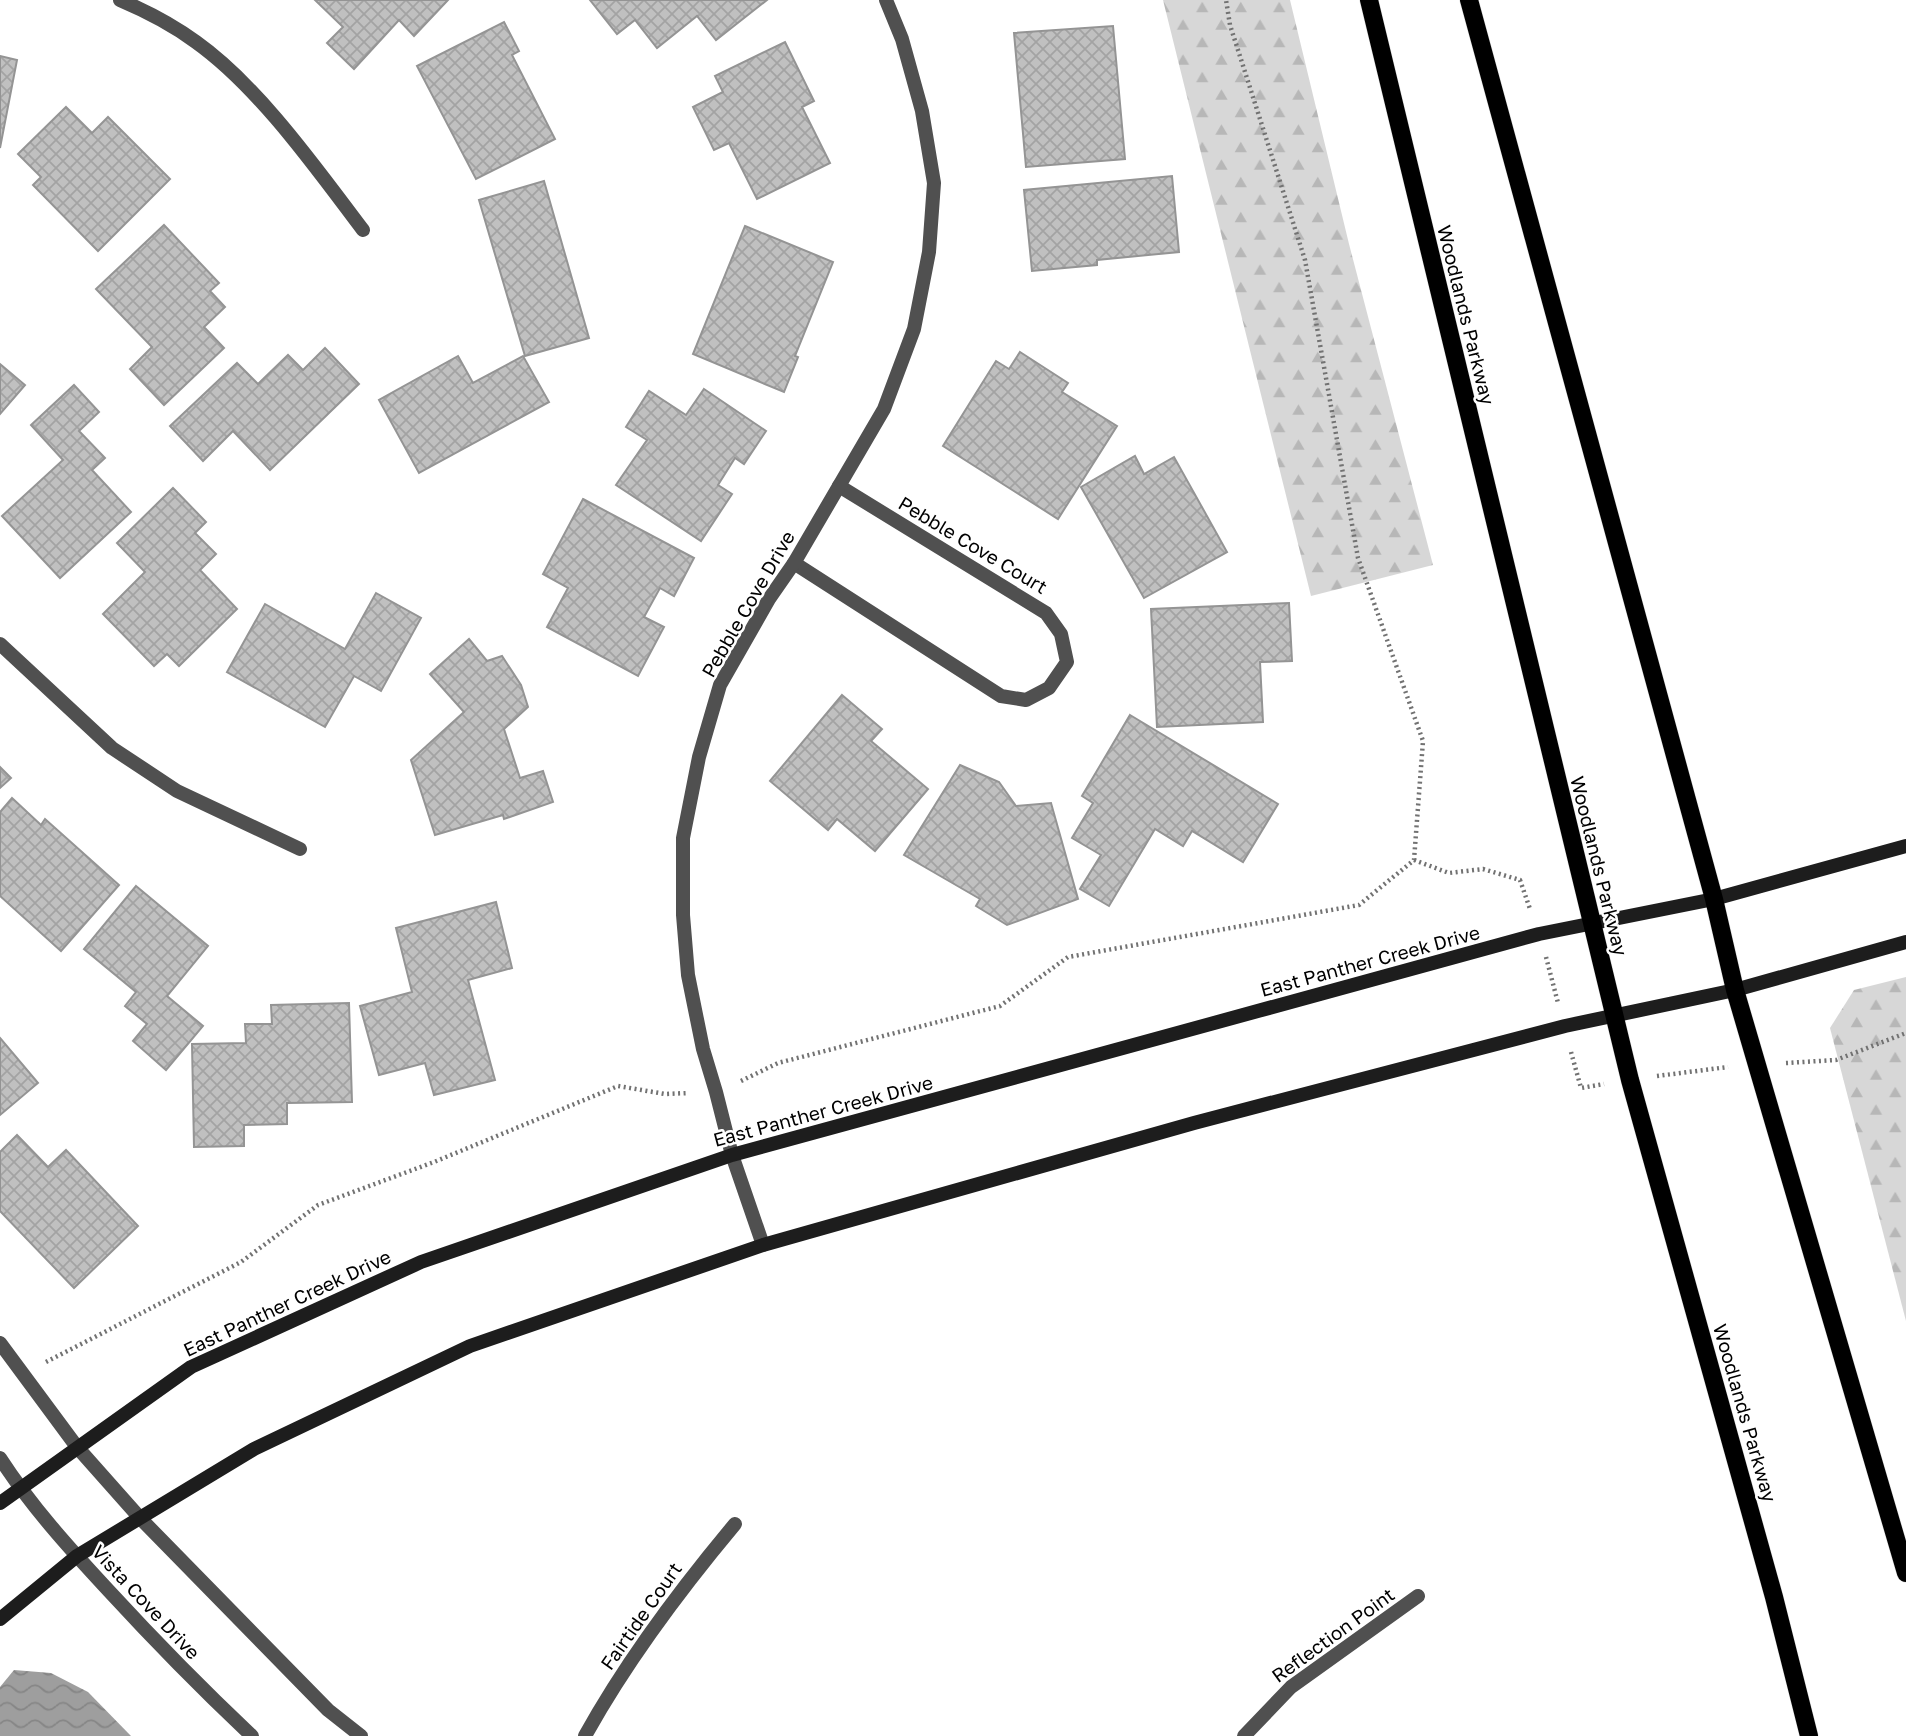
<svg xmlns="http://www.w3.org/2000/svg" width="1906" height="1736" font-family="'Golos Text',sans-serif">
<defs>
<pattern id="forest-firs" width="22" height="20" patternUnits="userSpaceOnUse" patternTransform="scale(1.75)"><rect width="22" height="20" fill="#d7d7d7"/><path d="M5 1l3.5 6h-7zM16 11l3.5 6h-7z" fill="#b7b7b7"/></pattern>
<pattern id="water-waves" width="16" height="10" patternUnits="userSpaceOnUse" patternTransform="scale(1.75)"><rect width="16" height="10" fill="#9e9e9e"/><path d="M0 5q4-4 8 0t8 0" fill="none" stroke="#868686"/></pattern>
<pattern id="building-cross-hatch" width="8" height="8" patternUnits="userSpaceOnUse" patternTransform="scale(1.75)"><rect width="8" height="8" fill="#c0c0c0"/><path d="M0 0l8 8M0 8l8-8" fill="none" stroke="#a3a3a3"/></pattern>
</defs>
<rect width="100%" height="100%" fill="#fff"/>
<g fill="url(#forest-firs)">
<path d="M1163,0h127l59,244 84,321 -122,31z"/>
<path d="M1906,977v344l-76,-293 24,-38z"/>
</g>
<path fill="url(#water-waves)" d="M14,1670l37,3 37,19 43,44h-131v-49z"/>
<g fill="url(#building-cross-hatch)" stroke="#949494" stroke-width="2">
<path d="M315,0h133l-34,36 -15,-16 -45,49 -27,-26 16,-16z"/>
<path d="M590,0h177l-51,40 -19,-24 -40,32 -22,-28 -18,14z"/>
<path d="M504,22l15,29 -7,4 43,84 -79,40 -59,-113z"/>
<path d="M1113,26l12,133 -99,8 -12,-134z"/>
<path d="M785,42l29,59 -12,6 28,56 -73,36 -28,-56 -15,7 -21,-43 30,-15 -8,-16z"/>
<path d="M0,56l17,4 -17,88z"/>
<path d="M66,107l26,26 16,-16 62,62 -72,72 -65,-66 8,-8 -23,-23z"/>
<path d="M1172,176l7,76 -82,8v5l-65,6 -8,-81z"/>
<path d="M544,181l45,157 -64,18 -46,-156z"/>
<path d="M164,225l55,58 -9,8 15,16 -21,20 20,21 -60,57 -34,-36 22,-22 -56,-58z"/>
<path d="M745,226l88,36 -38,94 3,1 -14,35 -91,-38z"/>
<path d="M325,348l34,36 -89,86 -37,-39 -30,30 -33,-35 67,-63 21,21 30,-29 15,15z"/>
<path d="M1020,352l48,31 -6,9 55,34 -59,93 -115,-73 53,-85 13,8z"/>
<path d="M458,356l15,27 50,-27 26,46 -130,71 -40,-73z"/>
<path d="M0,364l25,21 -25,29z"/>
<path d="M74,385l25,27 -20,19 26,27 -13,12 39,42 -71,66 -58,-62 61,-56 -32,-35z"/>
<path d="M704,389l62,42 -22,33 -9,-6 -17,27 14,9 -31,47 -85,-56 31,-45 -21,-13 23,-36 37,24z"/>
<path d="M1135,456l9,18 30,-17 53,95 -83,46 -63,-111z"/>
<path d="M173,488l33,34 -11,11 21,21 -16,16 37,39 -58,57 -12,-12 -13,12 -51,-52 42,-42 -28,-29z"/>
<path d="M583,499l111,59 -20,38 -14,-8 -16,29 20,10 -26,49 -91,-49 21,-39 -25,-14z"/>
<path d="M376,593l45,25 -40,73 -27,-15 -29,51 -98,-55 38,-68 80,45z"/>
<path d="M1289,603l3,58 -32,1 3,60 -106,5 -6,-118z"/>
<path d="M469,639l18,22 15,-5 19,29 7,22 -24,22 16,49 23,-7 10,31 -49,17 -1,-4 -68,20 -24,-75 53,-48 -34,-38z"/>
<path d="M842,695l40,34 -11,12 57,48 -53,62 -38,-32 -9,11 -58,-49z"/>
<path d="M1130,715l148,89 -35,58 -51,-31 -9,15 -28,-17 -46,77 -29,-17 21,-34 -29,-17 21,-35 -11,-7z"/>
<path d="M960,765l39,17 17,24 35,-3 27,96 -71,26 -31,-19 4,-7 -76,-44z"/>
<path d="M0,767l11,11 -11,10z"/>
<path d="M12,798l29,27 4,-6 74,66 -58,66 -61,-55v-84z"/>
<path d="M136,886l72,60 -41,50 36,30 -37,44 -33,-29 14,-17 -22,-18 11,-14 -52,-43z"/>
<path d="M496,902l16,66 -44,12 27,100 -61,15 -9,-32 -46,12 -19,-69 52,-14 -16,-64z"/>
<path d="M349,1003l3,99 -65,1v21l-43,1v21l-50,1 -2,-103 54,-1 -1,-19h27l-1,-19z"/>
<path d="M0,1038l38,45 -38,32z"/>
<path d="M17,1135l31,32 18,-17 72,76 -64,62 -74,-77v-59z"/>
</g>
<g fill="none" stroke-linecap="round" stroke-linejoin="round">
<g stroke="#dbdbdb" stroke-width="19">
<g id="primary">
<path d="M1369,0l261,1080 144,517 35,139"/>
<path d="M1469,0l245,899 21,91 171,583"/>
</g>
</g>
<g stroke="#727272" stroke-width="4.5" stroke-dasharray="2 3.5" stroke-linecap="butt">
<path d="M1414,860l35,13 34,-4 37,11 10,29"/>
<path d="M1546,957l12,46"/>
<path d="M1571,1052l10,36 23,-4"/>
<path d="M1786,1063l50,-3 70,-27"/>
<path d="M1657,1076l71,-9"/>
<path d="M741,1081l37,-18 222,-57 68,-49 291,-52 55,-45 9,-119 -65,-183 -53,-298 -75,-235 -4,-25"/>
<path d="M46,1362l195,-100 77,-57 116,-43 184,-76 47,8 24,-1"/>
</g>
<g stroke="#505050" stroke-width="14">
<path d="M120,0c26,11 53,25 76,42 63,45 120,126 167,188"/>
<path d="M794,563l207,133 25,4 23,-12 18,-26 -6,-28 -15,-21 -207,-127"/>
<path d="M0,644l112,104 65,43 123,58"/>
<path d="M763,1245l-31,-90 -16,-63 -13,-43 -15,-74 -5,-60v-77l16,-81 21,-72 49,-86 25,-36 90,-154 30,-80 15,-77 5,-69 -12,-72 -20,-72 -16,-39"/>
<path d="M0,1343l77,104 63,71 188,192 33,26"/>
<path d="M0,1458c31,48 70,91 109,133 46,50 93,98 143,145"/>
<path d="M585,1736c42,-76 94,-145 150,-212"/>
<path d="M1244,1736l47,-49 127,-91"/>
</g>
<g stroke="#1d1d1d" stroke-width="14">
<path d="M0,1503l191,-136 230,-105 311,-107 807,-221 175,-35 192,-53"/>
<path d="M0,1619l77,-63 177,-107 216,-103 293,-101 431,-122 371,-97 170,-36 171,-48"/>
</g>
<use href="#primary" stroke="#000" stroke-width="18"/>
</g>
<g text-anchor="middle" stroke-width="5" stroke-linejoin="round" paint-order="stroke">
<g font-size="19" fill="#000" stroke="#fff">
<text transform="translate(1466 315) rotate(76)" y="7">Woodlands Parkway</text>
<text transform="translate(973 545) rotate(31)" y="7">Pebble Cove Court</text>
<text transform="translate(748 604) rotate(-60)" y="7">Pebble Cove Drive</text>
<text transform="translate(1599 866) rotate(76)" y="7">Woodlands Parkway</text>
<text transform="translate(1370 961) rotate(-15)" y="7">East Panther Creek Drive</text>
<text transform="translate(823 1111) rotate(-15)" y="7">East Panther Creek Drive</text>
<text transform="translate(287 1303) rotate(-25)" y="7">East Panther Creek Drive</text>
<text transform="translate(1745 1413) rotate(74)" y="7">Woodlands Parkway</text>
<text transform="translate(146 1602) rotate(47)" y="7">Vista Cove Drive</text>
<text transform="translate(641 1616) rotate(-55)" y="7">Fairtide Court</text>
<text transform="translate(1333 1635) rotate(-36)" y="7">Reflection Point</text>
</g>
</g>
</svg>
